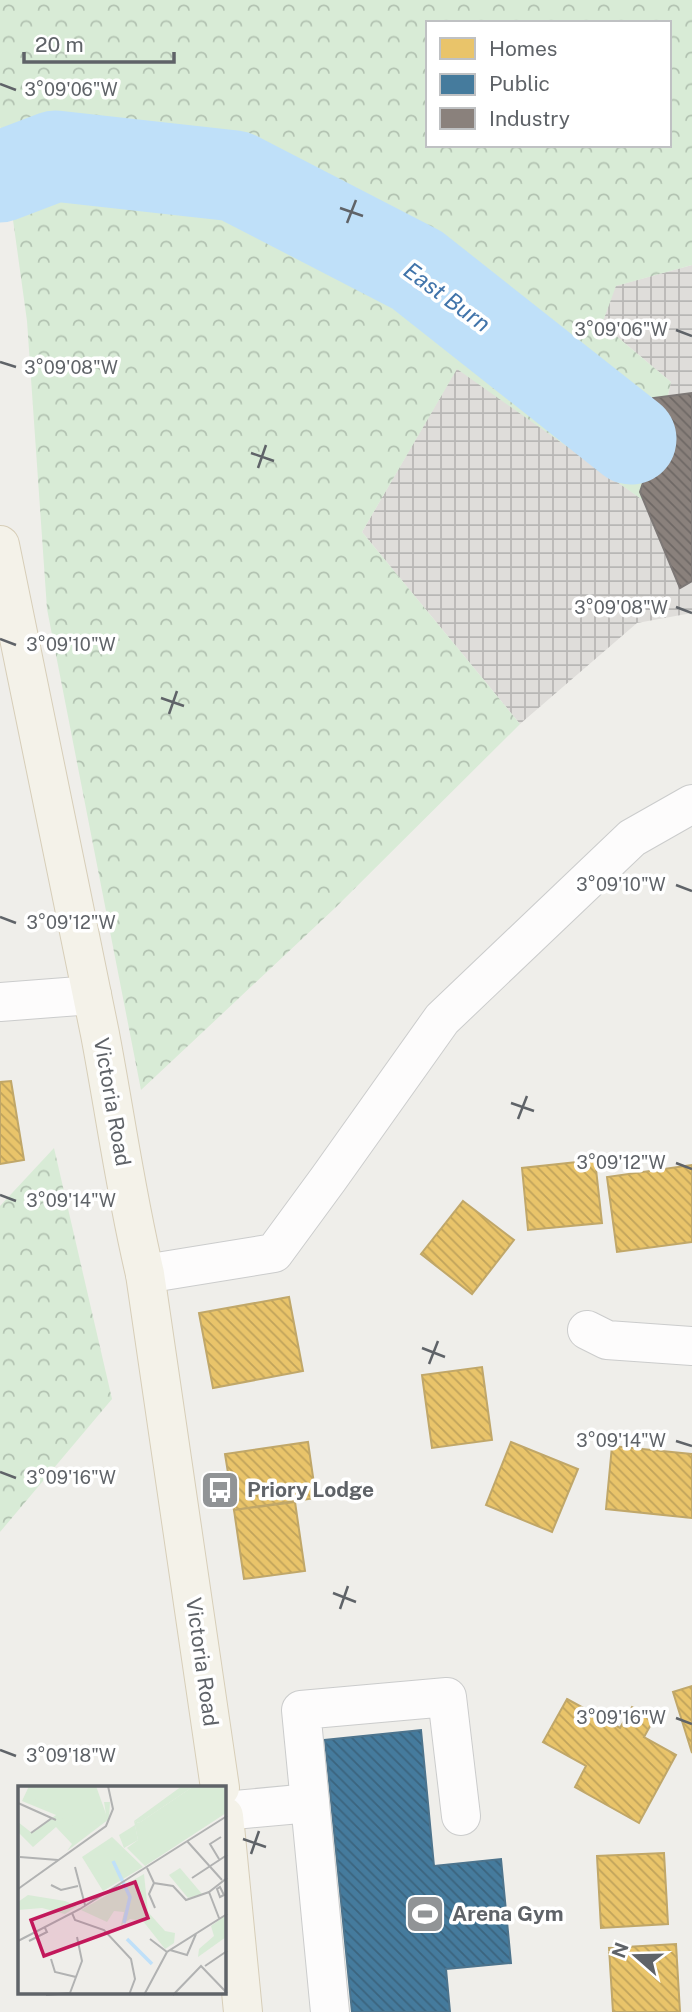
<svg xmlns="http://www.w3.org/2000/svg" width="692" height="2012" font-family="'Public Sans',sans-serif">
<defs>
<pattern id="industrial-grid" width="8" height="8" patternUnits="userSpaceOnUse" patternTransform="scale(1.75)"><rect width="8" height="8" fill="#dfddda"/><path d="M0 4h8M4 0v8" fill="none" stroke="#b8b7b5"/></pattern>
<pattern id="forest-crowns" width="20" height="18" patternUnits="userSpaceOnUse" patternTransform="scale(1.75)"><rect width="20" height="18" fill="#d8ebd6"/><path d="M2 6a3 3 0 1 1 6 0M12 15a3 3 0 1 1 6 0" fill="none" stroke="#b2c2b1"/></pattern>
<pattern id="homes-back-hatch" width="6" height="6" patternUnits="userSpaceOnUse" patternTransform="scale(1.75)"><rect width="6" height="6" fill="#e9c46a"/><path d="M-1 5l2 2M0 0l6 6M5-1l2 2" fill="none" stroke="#c0a35b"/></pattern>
<pattern id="public-back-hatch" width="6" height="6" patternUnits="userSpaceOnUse" patternTransform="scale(1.75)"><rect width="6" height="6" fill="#457b9d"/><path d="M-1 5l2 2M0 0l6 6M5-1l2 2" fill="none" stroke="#3b647e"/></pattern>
<pattern id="industry-back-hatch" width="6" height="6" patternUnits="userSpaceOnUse" patternTransform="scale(1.75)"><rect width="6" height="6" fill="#8a817c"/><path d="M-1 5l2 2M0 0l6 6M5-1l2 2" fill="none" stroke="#6e6865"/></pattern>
</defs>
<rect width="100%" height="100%" fill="#efeeea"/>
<path fill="url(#industrial-grid)" d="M692,265v348l-55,10 -117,101 -158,-192 95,-164 186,132 28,-118 -69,-58 13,-38z"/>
<g fill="url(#forest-crowns)" fill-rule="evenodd">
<path d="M0,0h692v265l-76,21 -14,38 69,58 -27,119 -187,-132 -95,163 158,192 -185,184 -194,182 -94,-481 -20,-288 -27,-195zM428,23h241v122h-241z"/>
<path d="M54,1148l58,251 -112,133v-326z"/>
</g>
<g fill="url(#homes-back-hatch)" stroke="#c0a769" stroke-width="2">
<path d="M11,1081l13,79 -24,4v-82z"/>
<path d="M595,1160l7,63 -74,7 -6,-62z"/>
<path d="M692,1165v77l-75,10 -10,-75z"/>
<path d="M463,1201l51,39 -42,54 -51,-40z"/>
<path d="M289,1297l14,74 -90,17 -14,-75z"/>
<path d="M482,1367l10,73 -60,8 -10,-73z"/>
<path d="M308,1442l8,56 -82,12 -9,-56z"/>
<path d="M511,1442l67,27 -26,63 -66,-27z"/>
<path d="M612,1446l80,8v64l-86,-9z"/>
<path d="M295,1502l10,69 -61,8 -10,-69z"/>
<path d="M692,1686v67l-19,-61z"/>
<path d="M567,1699l53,29 12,-21 22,12 -10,18 32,18 -37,68 -64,-36 11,-21 -43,-24z"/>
<path d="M664,1853l4,71 -67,4 -4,-72z"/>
<path d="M676,1944l4,68h-67l-4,-64z"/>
</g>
<path fill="url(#public-back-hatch)" stroke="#4d748d" stroke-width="2" d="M421,1730l13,136 67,-7 10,104 -65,6 4,43h-98l-27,-272z"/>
<path fill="url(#industry-back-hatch)" stroke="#7d7876" stroke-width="2" d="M692,393v188l-12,7 -40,-96 19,-59 -6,-35z"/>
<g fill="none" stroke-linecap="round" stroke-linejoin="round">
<path stroke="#bfe0f9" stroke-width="91" d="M0,177l55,-21 180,20 182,94 214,169"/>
<g stroke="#cbcccc" stroke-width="40">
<g id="minor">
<path d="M0,1002l92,-7"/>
<path d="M145,1274l129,-21 55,-75 113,-159 190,-181 60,-34"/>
<path d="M587,1330l20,10 85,6"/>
<path d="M310,1803l-9,-93 146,-13 14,119"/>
<path d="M224,1811l86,-8 20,209"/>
</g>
</g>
<g stroke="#d7ceb8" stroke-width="40">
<g id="major">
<path d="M0,545c33,163 67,326 100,489 15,79 26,161 45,240l75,514"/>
<path d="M224,1816l19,196"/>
</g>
</g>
<use href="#minor" stroke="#fdfcfc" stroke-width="38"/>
<use href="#major" stroke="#f4f2e9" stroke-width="38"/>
</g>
<path fill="none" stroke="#5f6368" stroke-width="2.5" d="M0,84l16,6M340,208l23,8M347,223l9,-23M676,330l16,6M0,362l16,5M251,453l23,8M258,468l8,-23M676,607l16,6M0,639l16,6M161,698l23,8M169,714l8,-23M676,885l16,6M0,917l16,6M511,1103l23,8M518,1119l9,-23M676,1163l16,6M0,1195l16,6M422,1348l23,9M429,1364l9,-23M676,1441l16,5M0,1472l16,6M333,1593l23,9M340,1609l8,-23M676,1718l16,6M0,1750l16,6M243,1839l23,8M251,1854l8,-23"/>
<defs>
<g id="bus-square" transform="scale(2.0125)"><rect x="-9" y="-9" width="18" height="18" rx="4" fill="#919496" stroke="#fff"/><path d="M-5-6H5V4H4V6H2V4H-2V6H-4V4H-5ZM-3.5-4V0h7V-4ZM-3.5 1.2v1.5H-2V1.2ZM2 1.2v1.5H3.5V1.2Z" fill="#fff"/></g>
<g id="stadium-square" transform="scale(2.0125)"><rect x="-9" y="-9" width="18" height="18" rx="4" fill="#919496" stroke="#fff"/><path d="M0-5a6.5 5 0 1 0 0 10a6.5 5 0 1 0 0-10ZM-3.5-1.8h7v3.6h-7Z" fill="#fff"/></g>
</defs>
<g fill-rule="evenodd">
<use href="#bus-square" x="220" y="1490"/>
<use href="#stadium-square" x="425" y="1914"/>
</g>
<g text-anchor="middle" stroke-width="7" stroke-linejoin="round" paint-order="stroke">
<g font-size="21" fill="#5f6368" stroke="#fff">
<text transform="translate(112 1102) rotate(80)" y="7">Victoria Road</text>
<text transform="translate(202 1662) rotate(82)" y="7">Victoria Road</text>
</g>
<g font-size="21" font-weight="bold" fill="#5f6368" stroke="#fff" text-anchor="start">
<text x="247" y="1497">Priory Lodge</text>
<text x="452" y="1921">Arena Gym</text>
</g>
<g font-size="23" font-style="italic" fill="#4174aa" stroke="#fff">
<text transform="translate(447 297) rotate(36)" y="8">East Burn</text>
</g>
</g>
<g transform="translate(18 1786)">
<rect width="208" height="208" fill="#efeeea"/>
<path d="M176,0h32v27l-81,53 -18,-18 11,-8 -4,-19 5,2z" fill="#d8ebd6"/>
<path d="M11,0h8l-4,11 46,32 27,-15 -2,-12h6l-1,17 -42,32 5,-7 -16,-17 -23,20 -15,-15v-10l14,11 24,-18 -34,-14zM164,0h12l-55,37 -5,-2zM117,39l3,15 -14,8 -5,-13zM94,51l31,30 -40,24 -21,-34zM126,88l4,38 17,19 10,2 -1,10 -9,6 -22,-28 -13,-2 -9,6 3,-13 -10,-1 -7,11 -26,-12zM10,109l37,6 12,5 -12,8 -23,-6 -24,2v-8zM208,129v22l-28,20 1,-8 15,-13 -3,-10z" fill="#d8ebd6"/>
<path d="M162,82l22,26 -14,4 -19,-23z" fill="#d8ebd6"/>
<path d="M19,0h59l10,28 -4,7 -23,9 -47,-33z" fill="#d8ebd6"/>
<path fill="none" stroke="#bfe0f9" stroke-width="3.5" d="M95,75l17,36 -6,26M109,153l25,25"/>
<path fill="none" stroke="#b1b2b2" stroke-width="2" d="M0,17l38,17M13,47l21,-15M169,55l35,39M2,71l38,3M201,73l-9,-15 11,-7M57,81l10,38M129,82l7,15 19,3 13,14 23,-8 18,-14M174,92l35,-23M136,97l-5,11 6,14M33,99l10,5 17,-4M202,101l4,8 -4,2 -3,-8zM0,103l88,-63 7,-17 -5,-23M191,106l10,26M54,127l3,7 29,10 27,29 4,20 -6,16M132,153l17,13M0,155l62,-32 147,-93M11,155l18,-9 -2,-4M152,164l17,5 9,-21M33,173l4,13 21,5M187,180l22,-15M52,207l12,-32 -5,-24M28,209l24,-2M126,209l23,-43 60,-38M155,209l28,-29 26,27"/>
<path fill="#c2185b" fill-opacity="0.15" stroke="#c2185b" stroke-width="3.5" d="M117,96l13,36 -104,38 -13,-36z"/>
<rect width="208" height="208" fill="none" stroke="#5f6368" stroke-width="3.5"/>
</g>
<g font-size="18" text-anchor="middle" fill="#5f6368" stroke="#fff" stroke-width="7" stroke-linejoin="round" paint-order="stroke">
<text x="71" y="96">3°09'06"W</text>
<text x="621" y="336">3°09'06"W</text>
<text x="71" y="374">3°09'08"W</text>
<text x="621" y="614">3°09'08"W</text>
<text x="71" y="651">3°09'10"W</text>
<text x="621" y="891">3°09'10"W</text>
<text x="71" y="929">3°09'12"W</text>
<text x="621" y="1169">3°09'12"W</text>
<text x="71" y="1207">3°09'14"W</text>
<text x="621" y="1447">3°09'14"W</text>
<text x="71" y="1484">3°09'16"W</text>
<text x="621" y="1724">3°09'16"W</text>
<text x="71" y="1762">3°09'18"W</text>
</g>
<rect x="426" y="21" width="245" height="126" fill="#ffffff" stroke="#bfc1c3" stroke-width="2"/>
<rect x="440" y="38" width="35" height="21" fill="#e9c46a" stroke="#bfc1c3" stroke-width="2"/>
<text x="489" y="56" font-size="21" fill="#5f6368">Homes</text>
<rect x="440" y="74" width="35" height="21" fill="#457b9d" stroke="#bfc1c3" stroke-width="2"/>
<text x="489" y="91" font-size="21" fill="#5f6368">Public</text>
<rect x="440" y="108" width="35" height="21" fill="#8a817c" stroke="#bfc1c3" stroke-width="2"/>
<text x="489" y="126" font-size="21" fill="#5f6368">Industry</text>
<g transform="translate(636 1956) rotate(290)" stroke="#ffffff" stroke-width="5" paint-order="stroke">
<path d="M0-5L12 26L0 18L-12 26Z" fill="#5f6368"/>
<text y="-10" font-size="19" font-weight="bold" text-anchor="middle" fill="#5f6368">N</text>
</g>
<path d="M24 52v10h150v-10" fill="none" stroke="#5f6368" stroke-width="3.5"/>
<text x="35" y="52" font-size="21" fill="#5f6368" stroke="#ffffff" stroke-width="5" paint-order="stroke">20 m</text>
</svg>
